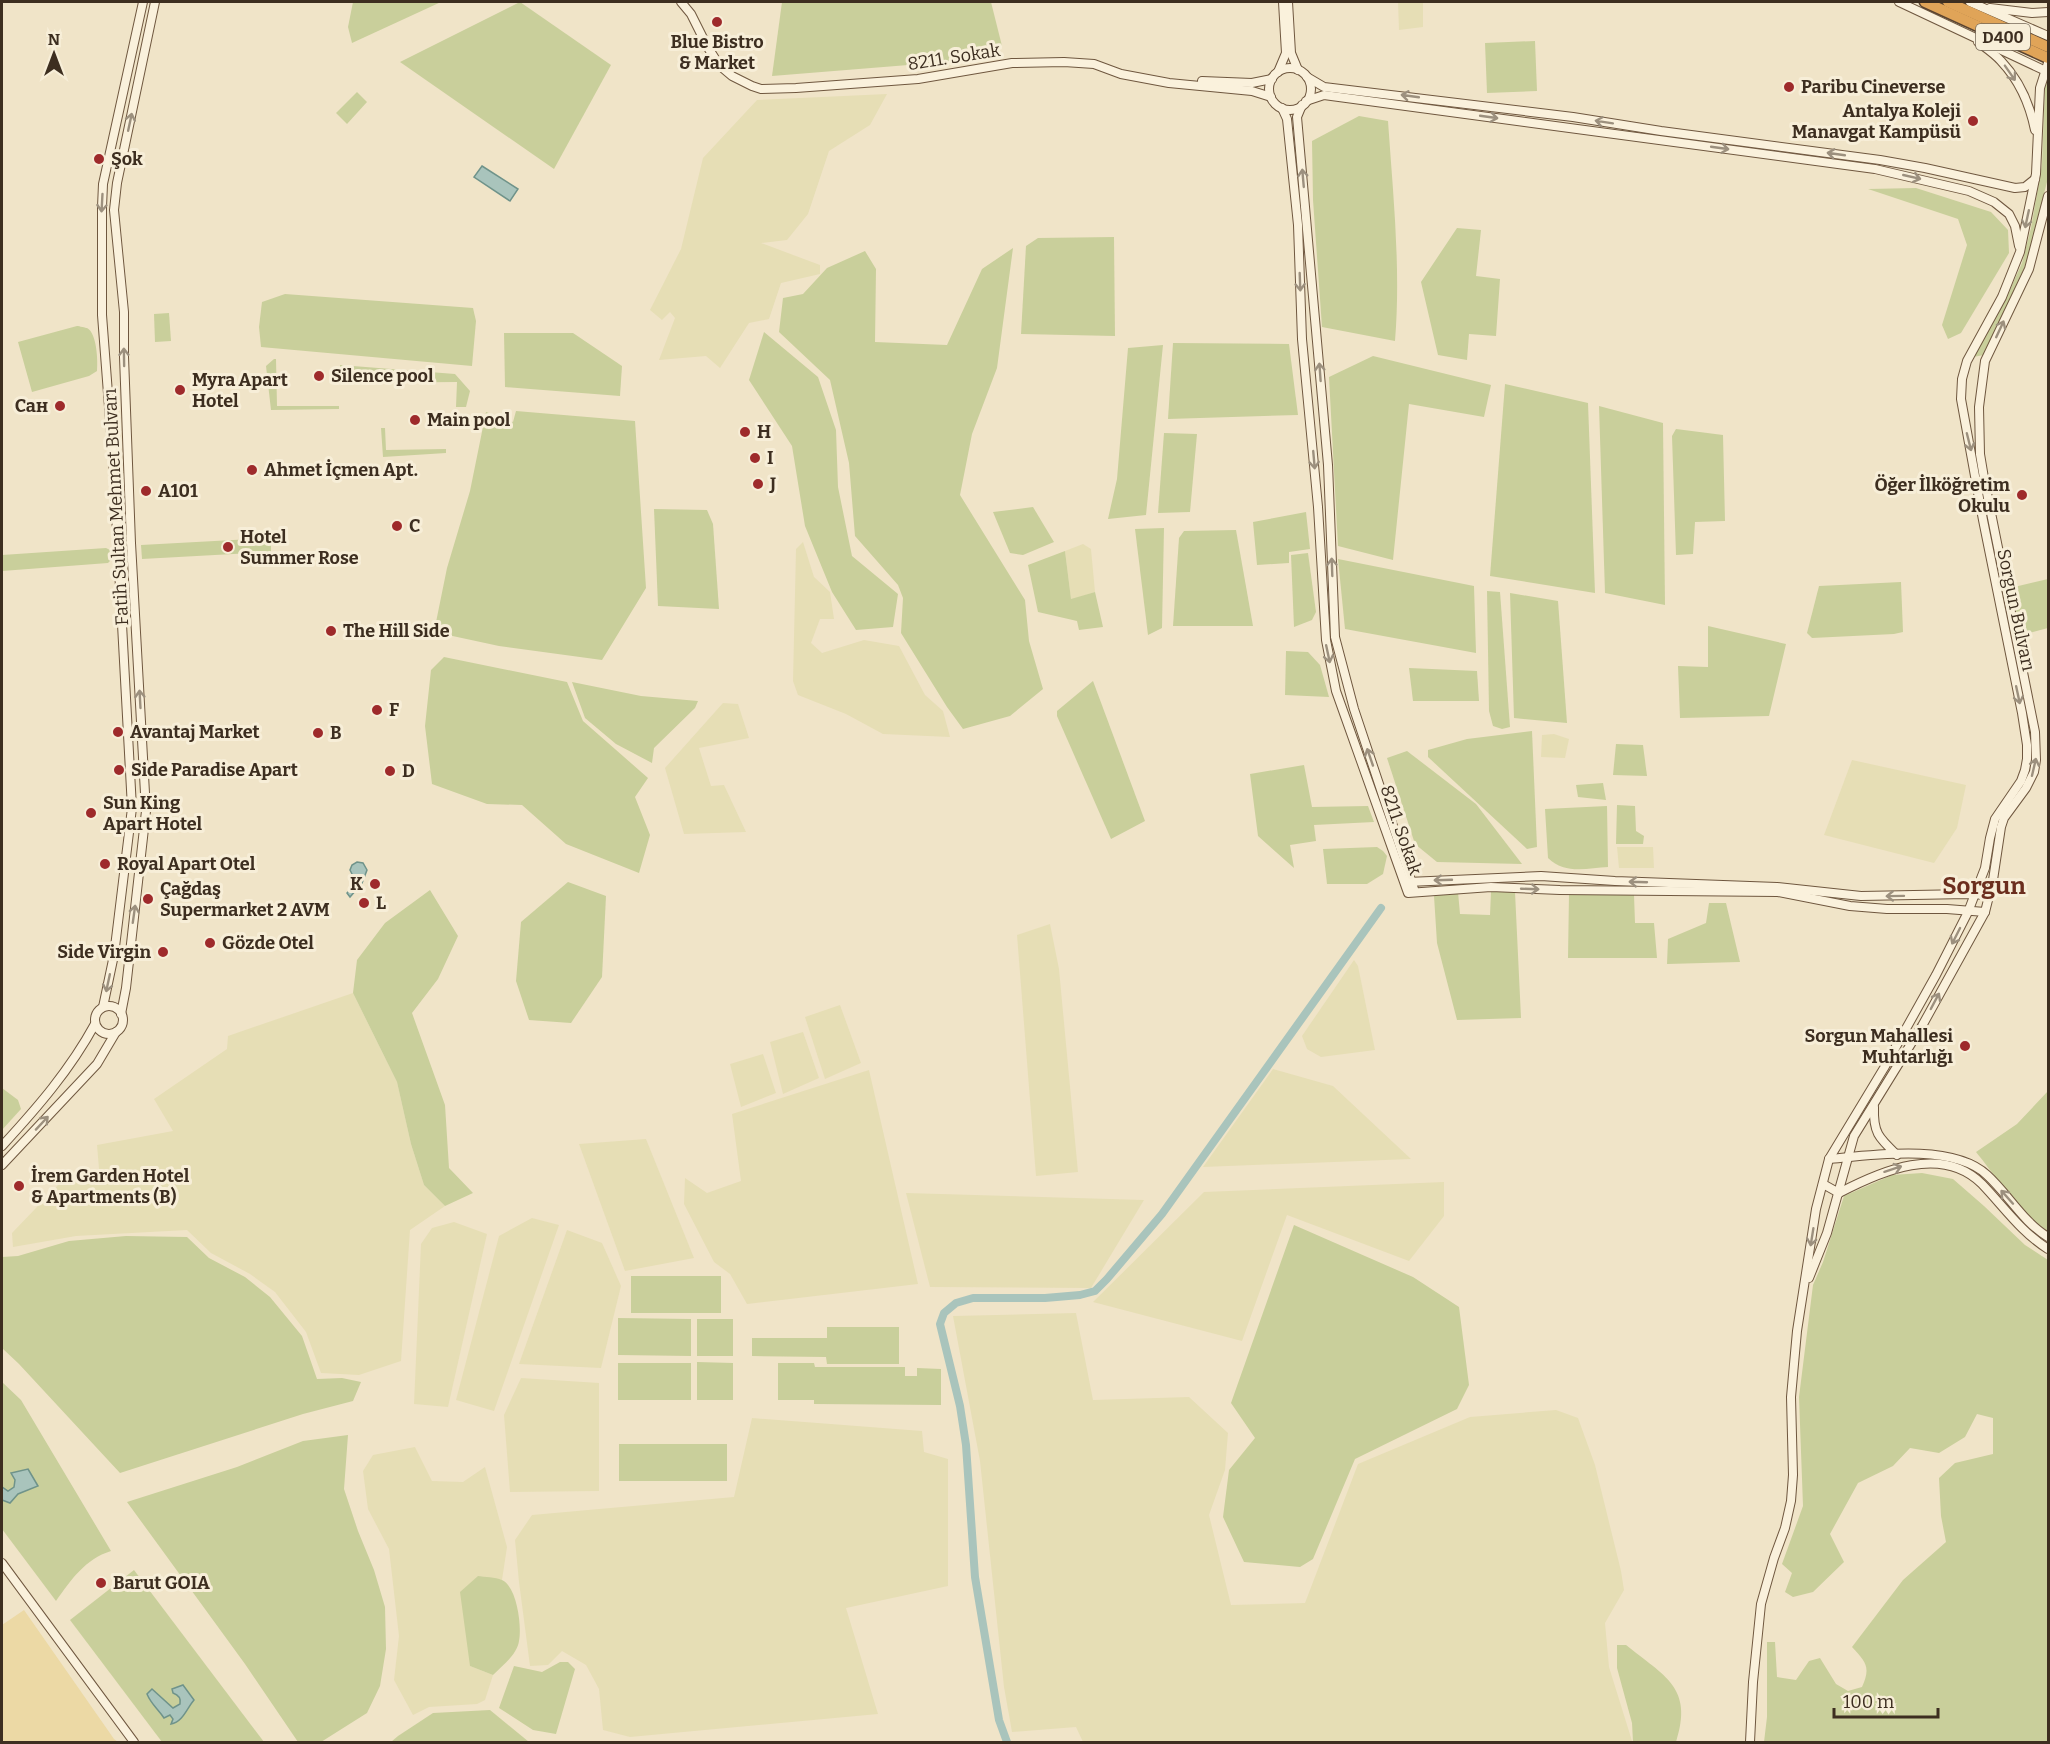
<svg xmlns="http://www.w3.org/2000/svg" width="2050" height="1744" font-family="Bitter,serif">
<rect width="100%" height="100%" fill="#f0e4c8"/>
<g fill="#e6deb5">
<path d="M1398,2h25v25l-24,3z"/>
<path d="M887,94l-17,31 -41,26 -21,63 -21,26 -26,3 59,22v9l-39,9 -12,36 -20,4 -29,45 -14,-12 -47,4 16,-42 -5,-6 -8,8 -12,-10 31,-61 22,-91 54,-58z"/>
<path d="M803,542l11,35 16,15 4,27h-14l-9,24 11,10 42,-13 35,6 26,49 18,16 7,26 -67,-3 -37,-20 -48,-19 -5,-14 3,-132z"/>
<path d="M1083,544l8,5 4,43 -24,8 -6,-49z"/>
<path d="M723,703l15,1 11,34 -50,10 12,38 13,-1 22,47 -62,2 -19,-66z"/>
<path d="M1554,734l15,5 -4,19 -24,-1 1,-22z"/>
<path d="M1852,760l114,25 -9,43 -23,35 -110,-28z"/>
<path d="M1617,847h36l1,21h-35z"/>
<path d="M1050,924l9,45 19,203 -42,4 -19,-241z"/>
<path d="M1354,960l4,6 17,84 -54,7 -14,-8 -5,-13z"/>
<path d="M353,993l44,89 14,62 13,41 21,21 -35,24 -9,131 -42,14 -38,-2 -15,-41 -31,-40 -25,-18 -39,-21 -24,-23 -111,6 -63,11 -1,-14 47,-49 16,-8 10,8 15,-3 -3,-36 76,-14 -19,-32 73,-50 1,-13z"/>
<path d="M840,1005l21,58 -36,16 -20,-62z"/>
<path d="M803,1032l16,46 -36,16 -13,-52z"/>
<path d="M763,1054l13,39 -35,14 -11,-43z"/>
<path d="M1273,1069l60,17 78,73 -208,8z"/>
<path d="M869,1070l49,214 -171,20 -17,-30 -16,-12 -30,-58 1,-26 22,15 34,-12 -9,-67z"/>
<path d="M646,1139l48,119 -69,13 -46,-127z"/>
<path d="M1444,1182v34l-35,45 -122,-46 -45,126 -149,-39 111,-110z"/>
<path d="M906,1193l238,7 -53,88 -161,-1z"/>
<path d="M532,1218l27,7 -65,186 -38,-11 43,-164z"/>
<path d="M454,1222l33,12 -39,173 -34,-3 7,-160 11,-16z"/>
<path d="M567,1230l35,13 19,43 -20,82 -82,-4z"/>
<path d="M1076,1313l17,87 96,-3 39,36 -3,37 -16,45 22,90 74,-2 53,-139 112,-47 86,-7 22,8 17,47 26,106 3,19 -19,33 4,44 23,74 -549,1 -7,-15 -64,5 -8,-45 -24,-226 -27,-145z"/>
<path d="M521,1378l78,5v108l-89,1 -6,-77z"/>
<path d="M752,1418l170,13 2,21 24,7v127l-102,22 32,106 -248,23 -27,-7 -4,-41 -13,-24 -24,-14 -14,14 -18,1 -11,-84 -4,-42 17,-25 202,-18z"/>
<path d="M415,1447l17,34 31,1 22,-15 22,80 -5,33 -24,-4 -8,90 23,9 -8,25 -8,4 -48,3 -16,8 -19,-35 5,-44 -10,-87 -21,-40 -5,-38 10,-16z"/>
</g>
<g fill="#c9cf9b">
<path d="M353,2h88l-89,41 -4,-16z"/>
<path d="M520,2l91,63 -57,104 -154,-107z"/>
<path d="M782,2h209l11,44 -7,12 -223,18z"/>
<path d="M1535,41l2,50 -50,2 -2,-50z"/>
<path d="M2045,82l3,1v95l-22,86 -42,91 -11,2 35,-63 14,-31 9,-35 11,-63z"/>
<path d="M357,92l10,10 -20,22 -11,-11z"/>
<path d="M1359,116l29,5c5,73 13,147 7,220l-73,-14 -9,-127 -1,-59z"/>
<path d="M1916,188l75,24 17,18 1,23 -48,80 -13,6 -6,-14 25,-80 -9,-26 -90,-30z"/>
<path d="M1457,228l24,2 -5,46 24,3 -4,57 -27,-2 -2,26 -29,-5 -17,-73z"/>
<path d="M1114,237l1,99 -94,-2 5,-88 12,-8z"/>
<path d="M1013,248l-16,120 -25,66 -12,61 65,105 4,41 14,48 -33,27 -47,13 -16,-22 -46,-74 2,-35 -5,-13 -43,-49 -6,-73 -19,-83 -51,-48 4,-34 20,-4 24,-26 38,-17 11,18 -1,73 72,3 35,-76z"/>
<path d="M285,294l188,14 3,13 -4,45 -211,-19 -2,-20 3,-25z"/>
<path d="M169,313l2,28 -16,1 -1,-28z"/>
<path d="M77,326c2,0 9,2 10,2 10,5 11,33 10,43l-8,5 -57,16 -14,-50z"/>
<path d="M764,332l54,45 18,53 2,57 14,69 46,38 -5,33 -37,3 -24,-38 -27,-66 -13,-80 -43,-66z"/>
<path d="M504,333h69l49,33 -2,30 -115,-9z"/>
<path d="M1173,343l116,1 9,71 -130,4z"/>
<path d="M1163,345l-17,170 -38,4 9,-40 11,-131z"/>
<path d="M1373,356l118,29 -7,32 -75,-13 -16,156 -55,-14 -9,-169z"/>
<path d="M274,359h2l1,47h62v3l-68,1 -5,-44z"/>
<path d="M340,365l115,9 15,17 -4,16h-10l1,-25 -117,1z"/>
<path d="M1505,384l83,19 7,190 -105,-17z"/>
<path d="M1599,406l64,17 2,182 -60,-12z"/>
<path d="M516,411l119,10 11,167 -44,72 -103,-14 -65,-14 13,-64 23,-77 16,-79 27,10z"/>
<path d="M381,428h4l1,22 60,-1v4l-63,4z"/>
<path d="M1676,429l47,6 2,86 -30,1 -2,32 -17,1 -4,-119z"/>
<path d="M1164,433l33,1 -7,78 -32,1z"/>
<path d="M1033,507l21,35 -31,13 -13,-2 -17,-41z"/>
<path d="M654,509l53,1 6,14 6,85 -61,-3z"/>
<path d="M1306,512l4,37 -21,3v11l-32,2 -4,-43z"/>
<path d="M1164,528l-2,100 -14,7 -13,-106z"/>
<path d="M1236,530l17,96h-80l6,-88 5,-7z"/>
<path d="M271,538v14l-129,7 -1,-14z"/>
<path d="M106,548l4,2 1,10 -3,3 -106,8v-16z"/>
<path d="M1065,551l6,48 24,-7 8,35 -24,3 -2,-9 -39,-9 -10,-47z"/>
<path d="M1308,553l8,59 -4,8 -18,7 -3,-72z"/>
<path d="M1338,559l136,27 2,67 -131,-24z"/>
<path d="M2048,579v49l-26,7 -12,-47z"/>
<path d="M1901,582l2,50 -9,2 -82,4 -5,-5 12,-47z"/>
<path d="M1487,591l13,1 10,135 -8,2 -9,-3 -4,-15z"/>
<path d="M1510,593l48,8 9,122 -53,-5z"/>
<path d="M1708,626l78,18 -17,72 -89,2 -2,-52 30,1z"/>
<path d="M1286,651l22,1 12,13 9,32 -44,-2z"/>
<path d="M444,657l123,25 16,39 65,57 -13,19 15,38 -11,38 -73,-29 -44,-39 -35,-1 -55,-20 -7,-58 6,-56z"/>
<path d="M1409,668l68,3 2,30h-66z"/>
<path d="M1093,681l52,140 -34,18 -54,-123v-5z"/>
<path d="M572,682l69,14 57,5 -3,7 -41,40 -2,15 -36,-19 -31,-26z"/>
<path d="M1532,731l5,116 -10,2 -99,-92v-7l39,-11z"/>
<path d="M1616,744l27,1 4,31 -34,-1z"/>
<path d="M1407,751l69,53 46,60 -85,-2 -22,-18 -28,-86z"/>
<path d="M1304,765l8,42 56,-1 6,16 -60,3 2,16 -26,4 4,23 -36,-32 -8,-62z"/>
<path d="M1603,783l3,17 -28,-3 -2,-12z"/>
<path d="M1617,805l18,1 1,25 8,5 -1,8h-27z"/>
<path d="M1607,806l1,61c-20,1 -43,8 -60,-9l-3,-49z"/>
<path d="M1377,847l6,4 4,5 -4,18 -16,10h-40l-4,-35z"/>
<path d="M568,882l38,14 -4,81 -31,46 -42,-3 -13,-39 5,-59z"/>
<path d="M430,890l28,46 -20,43 -26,34 33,92 4,63 24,25 -28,13 -21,-21 -13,-41 -14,-62 -44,-89 4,-33 28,-37z"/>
<path d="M1458,892l2,22 30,1 1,-23h24l6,126 -64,2 -20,-77 -3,-47z"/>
<path d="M1569,894l65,1 1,28h19l3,35h-89z"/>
<path d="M1709,903h17l14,59 -73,2 1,-25 38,-16z"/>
<path d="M2,1088l16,12 3,9 -19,21z"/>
<path d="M2048,1091v140c-25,-13 -53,-56 -72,-79l41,-28z"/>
<path d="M1922,1173l31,6 31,27 41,39 23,15v482h-284l3,-25v-75h8l2,35 19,3 13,-19 11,-3 16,26 12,7 14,-4c9,-20 4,-25 -10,-40l51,-67 43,-38 -5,-26 -2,-38 16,-15 38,-9v-36l-16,-4 -12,23 -26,16 -29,-5 -17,18 -35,17 -28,51 14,28 -31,30 -20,5 -8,-5 7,-19 -10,-9 21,-58 -4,-109 14,-112 10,-23 21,-66 48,-21z"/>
<path d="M1294,1225l119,52 46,30 10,78 -12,24 -102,50 -42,100 -13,8 -56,-5 -21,-45 6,-47 26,-32 -24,-35z"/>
<path d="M126,1236l61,1 22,21 36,19 25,20 32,39 15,43 25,-1 19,4 -8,19 -50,13 -183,59 -101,-109 -17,-16v-91l16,-1 51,-15z"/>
<rect x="631" y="1276" width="90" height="37"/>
<path d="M618,1318l73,1v37l-73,-1z"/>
<rect x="697" y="1319" width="36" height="37"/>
<path d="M827,1327h72v37h-72l-1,-7 -74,-1v-18h75z"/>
<path d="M697,1362l36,1v37h-36z"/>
<rect x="618" y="1363" width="73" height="37"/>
<path d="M778,1363h36l1,4h90v9h12v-8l24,1v36l-127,-1v-4h-36z"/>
<path d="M2,1382l19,18 90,151c-26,8 -40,29 -55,50l-54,-72z"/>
<path d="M348,1435l-4,54 14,42 16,39 11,37 1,42 -6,37 -13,27 -46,29h-23l-53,-78 -118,-162 110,-35 66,-26z"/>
<rect x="619" y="1444" width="108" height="37"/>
<path d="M134,1570l130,172h-102l-92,-122z"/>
<path d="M478,1576c7,1 17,1 24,4 15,7 20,46 17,61 -2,14 -17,25 -26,34l-23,-9 -10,-74z"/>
<path d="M1617,1645h9c38,31 68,42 50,97h-43l-1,-19 -15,-55z"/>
<path d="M560,1662h8l7,7 -19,65 -23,-4 -34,-22 15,-42 28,6z"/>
<path d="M490,1710l39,32h-138l7,-6 35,-23z"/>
</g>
<path fill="#ecd9a5" d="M24,1610l90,129 4,3h-116v-117z"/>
<g fill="#a9c4bc" stroke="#6f938a" stroke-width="1.5">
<path d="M482,166l36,23 -8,12 -36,-24z"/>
<path d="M357,862l6,1 4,7 -5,13 -12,14 -3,-4 5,-5 -2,-6 4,-4 -4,-8 2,-5z"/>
<path d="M28,1469l10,17 -20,8 -8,9 -8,-3v-13l6,4 6,-4 1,-7 -4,-7z"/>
<path d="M183,1685l11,15c-7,8 -11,22 -23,24l2,-5 -3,-4 -6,3c-6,-9 -13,-14 -17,-24l5,-5 21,19 7,-4c1,-5 -1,-9 -7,-11l-1,-4z"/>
</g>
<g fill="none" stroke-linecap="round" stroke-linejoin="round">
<path stroke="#a9c4bc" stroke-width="8" d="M1007,1742l-8,-22 -24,-143 -9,-132 -6,-39 -20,-82 4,-11 12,-10 17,-5h72l35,-3 15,-4 12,-12 55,-65 219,-306"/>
<g stroke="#6f573f" stroke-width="10">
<g id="secondary">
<path d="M681,2l10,12 16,32 12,19 13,11 20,10 9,3 35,-1 122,-9 94,-16 52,-1 30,2 27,10 48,9 83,8 19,6"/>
<path d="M1288,2l3,51 7,17"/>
<path d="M1899,2l149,70"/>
<path d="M1970,2l78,34"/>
<path d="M1990,8l42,5 16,-1"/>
<path d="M1978,42c8,6 17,12 23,19 18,19 29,44 34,69"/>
<circle cx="1290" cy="89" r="21"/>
<path d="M1278,72l8,-19 -3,-51"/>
<path d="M1307,77l17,10 249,30 88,14 219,29 45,8 90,20 10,-1 10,-8"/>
<path d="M1202,81l50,2 20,-4"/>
<path d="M1306,101l18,-6 551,74 94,22 25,11 15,12 6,12 4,20"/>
<path d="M1302,105l-5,12 31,348 7,172 19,72 61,183"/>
<path d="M1282,108l5,11 11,106 4,114 16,168 8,133 10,51 72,202 83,-6 69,3 218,2 72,14 37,3h60l38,3"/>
<path d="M1408,882l133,-6 74,5 162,6 84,9 106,-2 23,1"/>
<circle cx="109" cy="1020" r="14"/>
<path d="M103,1007l11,-52 18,-147 -19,-349 -11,-144v-108l1,-23 40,-182"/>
<path d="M121,1014l5,-26 20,-177 -15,-268 -7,-186v-45l-10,-102 3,-27 38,-181"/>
<path d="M1874,1107c-1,26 5,31 23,48"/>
<path d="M2,1146c35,-38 68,-76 93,-122"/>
<path d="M1829,1159c43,-4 124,-16 158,16 21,19 36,47 61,62"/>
<path d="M2,1165l95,-101 19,-32"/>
<path d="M1823,1184l16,9"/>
<path d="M1839,1193c42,-22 103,-49 143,-9 22,23 39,48 66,65"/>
<path d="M1809,1278l18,-45 27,-97 68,-110 63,-114 8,-32 8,-53 3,-9 22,-30 8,-16 2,-12 -1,-28 -51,-254 -4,-24 -1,-47 6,-46 44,-92 19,-73"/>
<path d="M2,1563l132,179"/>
<path d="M1750,1742l3,-60 8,-78 13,-46 11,-30 6,-27 2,-26 -2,-78 6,-66 19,-122 13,-50 55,-91 52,-93 32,-63 17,-44 5,-30 5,-19 26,-38 4,-11 2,-11v-14l-5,-32 -39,-193 -22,-121 1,-20 5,-18 35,-64 18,-45 16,-78 4,-86 8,-25"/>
</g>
</g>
<g stroke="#5b4430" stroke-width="13">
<g id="highway">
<path d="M1925,2l123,56"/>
<path d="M1948,2l100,45"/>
</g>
</g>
<use href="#secondary" stroke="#faf1dc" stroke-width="8"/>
<use href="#highway" stroke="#e0a458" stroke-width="10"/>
</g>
<defs><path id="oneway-shaft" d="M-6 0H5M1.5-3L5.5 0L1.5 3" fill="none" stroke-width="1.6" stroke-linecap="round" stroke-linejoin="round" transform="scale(1.5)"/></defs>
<g stroke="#9c907e">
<use href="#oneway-shaft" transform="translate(2010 73) rotate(55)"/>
<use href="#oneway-shaft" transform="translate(1410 96) rotate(-172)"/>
<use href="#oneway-shaft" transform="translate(1489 117) rotate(8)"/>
<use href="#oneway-shaft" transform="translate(130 122) rotate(-78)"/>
<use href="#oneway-shaft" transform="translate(1604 122) rotate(-171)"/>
<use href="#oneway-shaft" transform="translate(1720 148) rotate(8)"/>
<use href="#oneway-shaft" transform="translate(1836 154) rotate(-172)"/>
<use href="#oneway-shaft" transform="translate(1912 177) rotate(13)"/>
<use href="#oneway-shaft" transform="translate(1303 178) rotate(-95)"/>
<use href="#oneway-shaft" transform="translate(102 203) rotate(93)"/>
<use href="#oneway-shaft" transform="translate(2027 219) rotate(102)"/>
<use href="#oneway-shaft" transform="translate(1300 282) rotate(88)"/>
<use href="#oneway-shaft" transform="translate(2000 329) rotate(-65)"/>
<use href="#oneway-shaft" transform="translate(124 357) rotate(-91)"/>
<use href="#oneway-shaft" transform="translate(1320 372) rotate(-94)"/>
<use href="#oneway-shaft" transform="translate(1969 442) rotate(76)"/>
<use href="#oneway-shaft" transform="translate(1314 460) rotate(85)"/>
<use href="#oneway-shaft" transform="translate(1332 567) rotate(-92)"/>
<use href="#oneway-shaft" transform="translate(1328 654) rotate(78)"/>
<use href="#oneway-shaft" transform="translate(2018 695) rotate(78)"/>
<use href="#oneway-shaft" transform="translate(140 699) rotate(-93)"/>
<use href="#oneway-shaft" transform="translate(1370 757) rotate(-109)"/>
<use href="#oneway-shaft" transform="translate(2034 767) rotate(-77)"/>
<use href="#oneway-shaft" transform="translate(1443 880) rotate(178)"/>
<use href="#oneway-shaft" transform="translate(1638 882) rotate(-178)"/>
<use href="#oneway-shaft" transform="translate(1530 889) rotate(2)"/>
<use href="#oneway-shaft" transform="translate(1895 896) rotate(179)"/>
<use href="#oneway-shaft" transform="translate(134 914) rotate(-82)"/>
<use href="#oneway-shaft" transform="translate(1956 936) rotate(117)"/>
<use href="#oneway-shaft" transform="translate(108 983) rotate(102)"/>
<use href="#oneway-shaft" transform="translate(1935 1001) rotate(-62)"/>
<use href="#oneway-shaft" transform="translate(42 1123) rotate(-47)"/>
<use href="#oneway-shaft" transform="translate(1893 1169) rotate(-18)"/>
<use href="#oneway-shaft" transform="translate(2007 1197) rotate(-132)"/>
<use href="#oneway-shaft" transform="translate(1812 1237) rotate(99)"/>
</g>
<g fill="#9e2a2b" stroke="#f7eed8" stroke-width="2">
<circle cx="717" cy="22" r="6"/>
<circle cx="1789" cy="87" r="6"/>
<circle cx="1973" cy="121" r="6"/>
<circle cx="99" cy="159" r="6"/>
<circle cx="319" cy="376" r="6"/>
<circle cx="180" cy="390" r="6"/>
<circle cx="60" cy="406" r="6"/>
<circle cx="415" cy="420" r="6"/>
<circle cx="745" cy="432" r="6"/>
<circle cx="755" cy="458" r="6"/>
<circle cx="252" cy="470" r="6"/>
<circle cx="758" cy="484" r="6"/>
<circle cx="146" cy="491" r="6"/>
<circle cx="2022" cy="495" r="6"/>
<circle cx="397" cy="526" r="6"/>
<circle cx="228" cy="547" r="6"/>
<circle cx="331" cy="631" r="6"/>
<circle cx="377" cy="710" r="6"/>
<circle cx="118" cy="732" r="6"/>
<circle cx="318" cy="733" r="6"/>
<circle cx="119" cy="770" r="6"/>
<circle cx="390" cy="771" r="6"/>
<circle cx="91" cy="813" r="6"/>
<circle cx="105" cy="864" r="6"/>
<circle cx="375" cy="884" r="6"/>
<circle cx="148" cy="899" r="6"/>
<circle cx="364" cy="903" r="6"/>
<circle cx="210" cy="943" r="6"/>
<circle cx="163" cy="952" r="6"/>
<circle cx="1965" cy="1046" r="6"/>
<circle cx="19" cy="1186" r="6"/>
<circle cx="101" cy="1583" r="6"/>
</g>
<g text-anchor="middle" stroke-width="6" stroke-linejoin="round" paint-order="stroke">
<rect fill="#f7eed8" stroke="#756857" stroke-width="1.5" x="1976" y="24" width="54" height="26" rx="4.5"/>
<g font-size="16" font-weight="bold" fill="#3d2e20">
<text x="2003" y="43">D400</text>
</g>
<g font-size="18" font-weight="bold" fill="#3d2e20" stroke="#f7eed8" text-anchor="start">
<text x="717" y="48" text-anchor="middle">Blue Bistro<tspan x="717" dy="21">&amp; Market</tspan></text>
<text x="1801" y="93">Paribu Cineverse</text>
<text x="1961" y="117" text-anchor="end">Antalya Koleji<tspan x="1961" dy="21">Manavgat Kampüsü</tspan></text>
<text x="111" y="165">Şok</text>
<text x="331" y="382">Silence pool</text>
<text x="192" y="386">Myra Apart<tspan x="192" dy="21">Hotel</tspan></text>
<text x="48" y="412" text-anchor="end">Сан</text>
<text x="427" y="426">Main pool</text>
<text x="757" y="438">H</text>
<text x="767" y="464">I</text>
<text x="264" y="476">Ahmet İçmen Apt.</text>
<text x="770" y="490">J</text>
<text x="2010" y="491" text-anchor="end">Öğer İlköğretim<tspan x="2010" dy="21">Okulu</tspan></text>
<text x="158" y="497">A101</text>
<text x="409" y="532">C</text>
<text x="240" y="543">Hotel<tspan x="240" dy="21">Summer Rose</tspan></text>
<text x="343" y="637">The Hill Side</text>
<text x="389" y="716">F</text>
<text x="130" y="738">Avantaj Market</text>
<text x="330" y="739">B</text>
<text x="131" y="776">Side Paradise Apart</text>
<text x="402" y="777">D</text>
<text x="103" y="809">Sun King<tspan x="103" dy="21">Apart Hotel</tspan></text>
<text x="117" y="870">Royal Apart Otel</text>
<text x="363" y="890" text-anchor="end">K</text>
<text x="160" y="895">Çağdaş<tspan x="160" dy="21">Supermarket 2 AVM</tspan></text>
<text x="376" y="909">L</text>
<text x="222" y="949">Gözde Otel</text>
<text x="151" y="958" text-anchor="end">Side Virgin</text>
<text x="1953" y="1042" text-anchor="end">Sorgun Mahallesi<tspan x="1953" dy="21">Muhtarlığı</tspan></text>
<text x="31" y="1182">İrem Garden Hotel<tspan x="31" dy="21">&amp; Apartments (B)</tspan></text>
<text x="113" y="1589">Barut GOIA</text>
</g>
<g font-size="18" fill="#3d2e20" stroke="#f7eed8">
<text transform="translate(954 57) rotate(-9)" y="6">8211. Sokak</text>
<text transform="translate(116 507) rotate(-93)" y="6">Fatih Sultan Mehmet Bulvarı</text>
<text transform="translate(2016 610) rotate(78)" y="6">Sorgun Bulvarı</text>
<text transform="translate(1401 830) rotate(71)" y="6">8211. Sokak</text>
</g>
<g font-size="24" font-weight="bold" fill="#6b2e1e" stroke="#f7eed8">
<text x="1984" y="894">Sorgun</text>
</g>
</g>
<rect width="2050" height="1744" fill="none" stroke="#3d2e20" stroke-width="6"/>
<g transform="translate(54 54)" stroke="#f7eed8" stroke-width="4.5" paint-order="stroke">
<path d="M0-4.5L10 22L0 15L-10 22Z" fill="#3d2e20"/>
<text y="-9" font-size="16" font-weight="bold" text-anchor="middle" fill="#3d2e20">N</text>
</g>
<path d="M1834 1708v9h104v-9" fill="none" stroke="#3d2e20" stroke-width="3"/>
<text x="1843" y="1708" font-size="18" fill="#3d2e20" stroke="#f7eed8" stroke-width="4.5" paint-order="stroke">100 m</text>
</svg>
